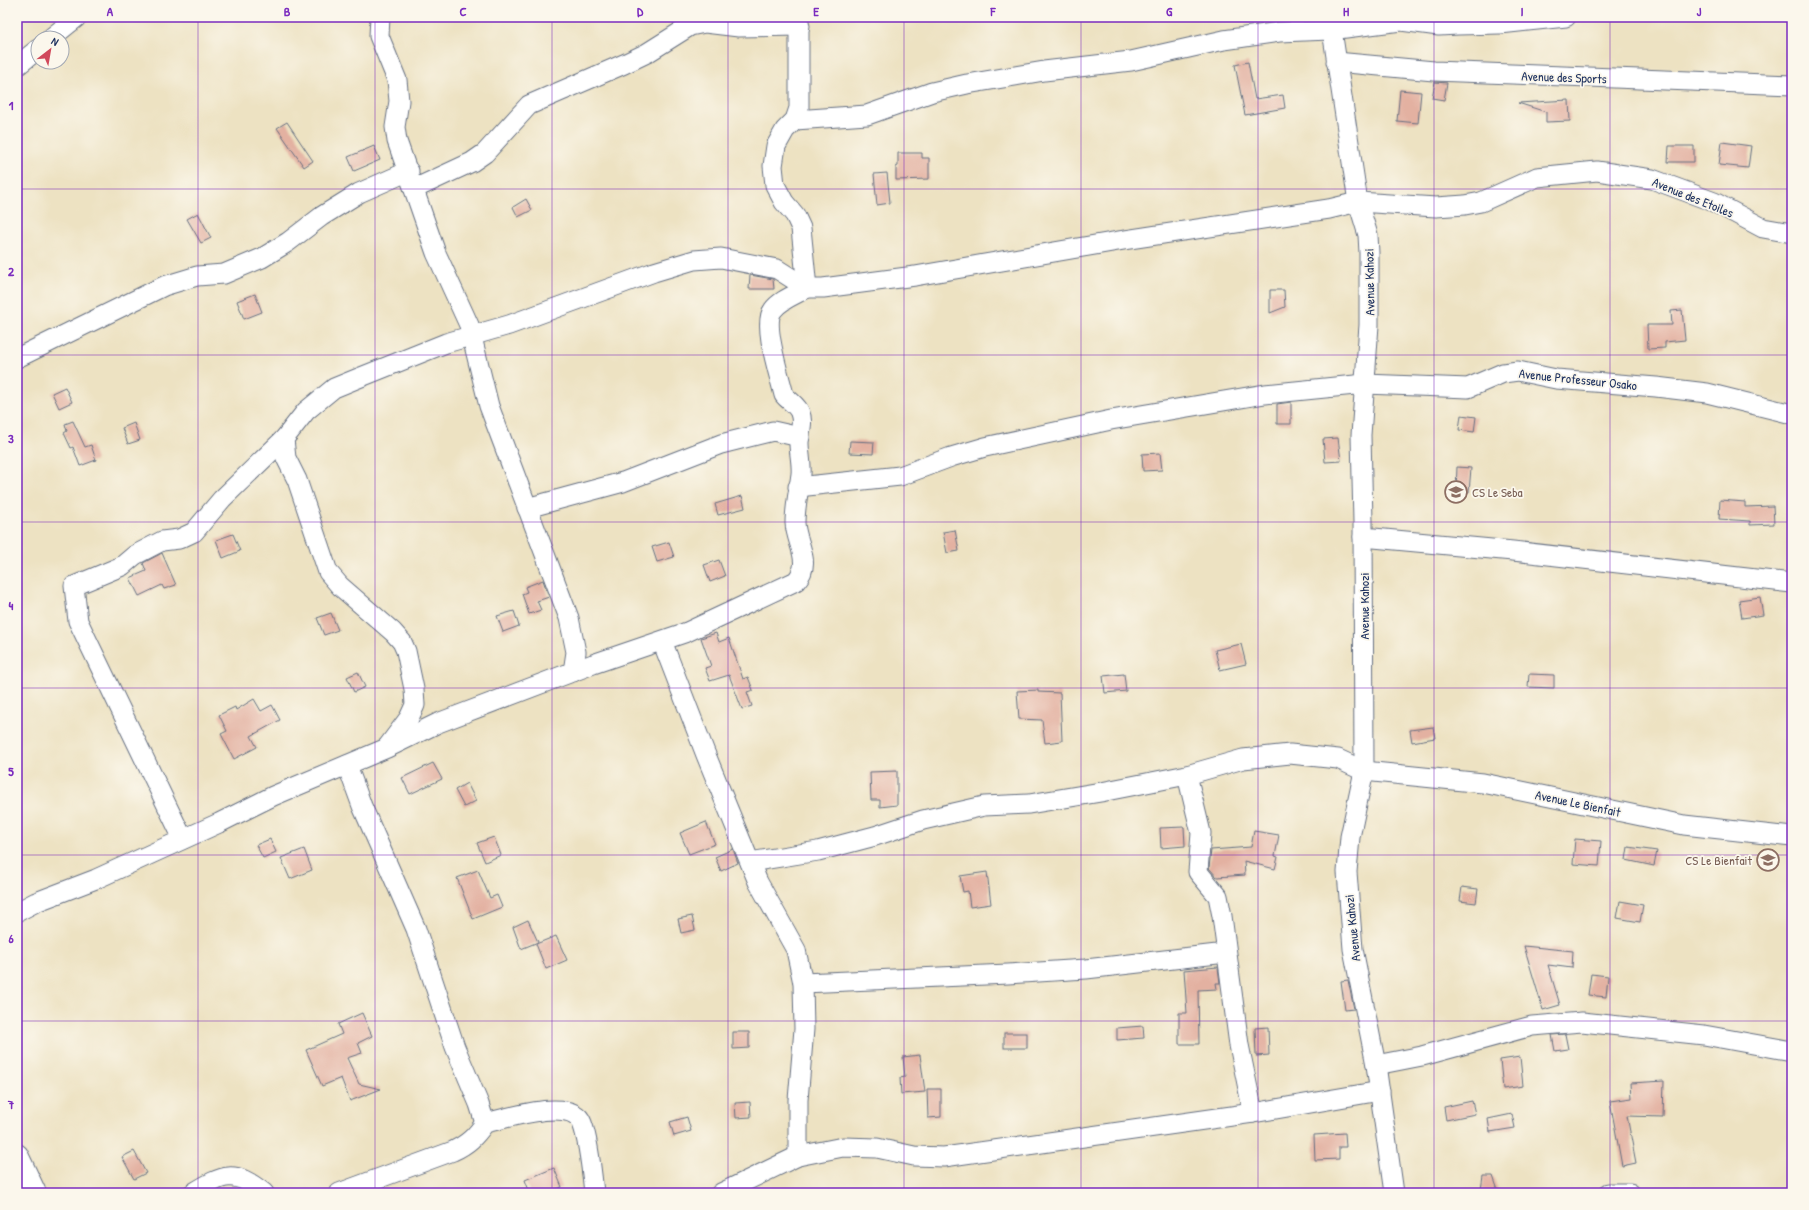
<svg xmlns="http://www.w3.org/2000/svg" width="1809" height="1210" font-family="'Patrick Hand',sans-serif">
<rect width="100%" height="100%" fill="#fbf7ec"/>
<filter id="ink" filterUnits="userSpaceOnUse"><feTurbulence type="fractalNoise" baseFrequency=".025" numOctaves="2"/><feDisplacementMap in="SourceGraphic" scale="8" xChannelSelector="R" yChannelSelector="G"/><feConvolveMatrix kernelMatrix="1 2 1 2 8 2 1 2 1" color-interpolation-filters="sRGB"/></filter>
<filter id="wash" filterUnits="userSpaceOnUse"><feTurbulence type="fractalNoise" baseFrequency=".012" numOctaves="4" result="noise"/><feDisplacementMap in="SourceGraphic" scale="16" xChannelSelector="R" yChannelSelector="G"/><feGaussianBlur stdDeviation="0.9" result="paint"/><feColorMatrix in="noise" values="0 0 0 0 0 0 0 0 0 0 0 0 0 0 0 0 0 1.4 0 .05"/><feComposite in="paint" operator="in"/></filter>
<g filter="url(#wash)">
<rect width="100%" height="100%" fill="#ede2c2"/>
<g id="blocks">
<g fill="#e3b1a1">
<path d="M1248,62l7,37 28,-4 2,13 -40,7 -10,-50z"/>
<path d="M1435,82l12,1 -3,17 -12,-2z"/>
<path d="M1400,90l21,2 -3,31 -21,-2z"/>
<path d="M1569,100l1,21 -24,1v-10l-28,-9z"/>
<path d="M287,122l26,39 -9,6 -27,-39z"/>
<path d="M1722,142l29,4 -3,22 -29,-3z"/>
<path d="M374,146l6,14 -26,11 -6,-14z"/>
<path d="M1669,146h25v16h-26z"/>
<path d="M898,153h24v5h7v21l-33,1v-13l2,-1z"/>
<path d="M887,173l3,30 -13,2 -3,-31z"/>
<path d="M526,199l6,11 -14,7 -5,-10z"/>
<path d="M198,213l13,25 -10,5 -14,-24z"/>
<path d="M750,275l23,4 1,10h-25z"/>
<path d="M1270,290h14l1,17 -15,6z"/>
<path d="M255,294l7,18 -18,7 -7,-18z"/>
<path d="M1682,310l3,30 -20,2v6l-17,1 -1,-24h25l-1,-14z"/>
<path d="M65,387l7,15 -13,6 -7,-15z"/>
<path d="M1291,402v22h-14v-20z"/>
<path d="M1461,415l15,2 -2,15 -15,-2z"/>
<path d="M73,421l12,26 6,-2 5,15 -16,6 -7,-19 -2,1 -7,-15 3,-2 -2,-7z"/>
<path d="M134,423l6,17 -12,4 -6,-16z"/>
<path d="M1338,438l3,23 -16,1 -2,-23z"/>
<path d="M850,441l24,1 -1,12 -24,-1z"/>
<path d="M1160,453l2,17 -19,1 -1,-17z"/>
<path d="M1457,467l14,1 -2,24h-13z"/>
<path d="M742,496l3,12 -27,7 -3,-11z"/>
<path d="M1720,500l25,2v5l28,-1 1,18 -24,1v-4l-31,-2z"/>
<path d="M955,530l4,21 -12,2 -4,-21z"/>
<path d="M233,534l7,17 -17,7 -7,-18z"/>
<path d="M669,542l5,15 -17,5 -5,-15z"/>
<path d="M162,553l14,32 -12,4 -2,-4 -23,11 -9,-18 16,-7 -3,-8z"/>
<path d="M719,560l6,16 -15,6 -6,-17z"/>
<path d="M543,580l6,17 -12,4 4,9 -12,4 -7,-20 5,-2 -2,-5z"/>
<path d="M1760,597l3,18 -21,3 -3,-18z"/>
<path d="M514,611l5,15 -16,6 -6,-16z"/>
<path d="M331,613l7,17 -14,5 -7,-17z"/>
<path d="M716,633l3,9 10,-4 14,41 5,-2 5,13 -6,2 5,14 -10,3 -13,-34 -19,6 -5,-13 6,-2 -10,-28z"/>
<path d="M1241,644l5,20 -26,6 -5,-20z"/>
<path d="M358,672l7,15 -11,5 -7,-15z"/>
<path d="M1124,674l2,17 -21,2 -2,-17z"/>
<path d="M1529,674l25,1v13l-26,-1z"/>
<path d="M1038,690v2l22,1 2,48 -17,2 -3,-23 -23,-1 -2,-28z"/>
<path d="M254,699l7,12 11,-6 8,15 -29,16 6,11 -23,12 -13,-25 6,-3 -8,-16 16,-8 1,3z"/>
<path d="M1433,727l2,11 -23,4 -2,-12z"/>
<path d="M433,763l9,16 -32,15 -8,-16z"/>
<path d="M897,771v34l-17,2v-7h-9l-1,-28z"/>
<path d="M467,783l9,18 -12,6 -9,-17z"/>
<path d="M706,822l9,22 -26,10 -9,-21z"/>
<path d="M1184,827l1,19 -24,2 -1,-20z"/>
<path d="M1254,831l25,4 -4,21 3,1 -3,12 -31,-8 1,14 -28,2 -8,-9 2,-18 40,-3z"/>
<path d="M494,837l7,18 -16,7 -8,-19z"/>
<path d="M270,839l6,13 -13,6 -7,-13z"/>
<path d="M1575,839l26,2 -2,25 -26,-2z"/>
<path d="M1628,847l29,4 -3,15 -28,-6z"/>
<path d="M304,849l8,21 -22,9 -9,-21z"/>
<path d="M733,849l5,14 -17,8 -6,-14z"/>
<path d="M478,870l12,28 7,-3 5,12 -29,12 -16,-41z"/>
<path d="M987,872l4,32 -21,3 -2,-16 -5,1 -3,-16z"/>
<path d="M1462,887l16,2 -2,14 -16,-2z"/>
<path d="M1620,901l23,4 -3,17 -23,-4z"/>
<path d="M692,916l3,14 -14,3 -3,-14z"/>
<path d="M528,920l10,22 -17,7 -8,-22z"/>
<path d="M556,936l11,24 -21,9 -10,-25z"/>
<path d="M1524,946l49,5 -1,17 -24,-3 12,40 -17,5z"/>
<path d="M1218,967l2,16h-4l1,6 -19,1 1,54h-20v-31h8l-3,-43z"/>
<path d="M1591,974l17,2 -2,21 -18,-2z"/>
<path d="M1348,980l6,29 -9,1 -4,-29z"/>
<path d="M362,1013l10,23 -14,7 4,10 -15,5 12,26 22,5 -31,12 -9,-23 -19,8 -16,-36 36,-16 -4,-10z"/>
<path d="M1143,1026l1,12 -27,2v-12z"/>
<path d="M1268,1027l1,28 -13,1 -1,-28z"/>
<path d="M733,1032h16v16l-16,1z"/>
<rect x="1004" y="1033" width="23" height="15"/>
<path d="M1565,1034l3,15 -13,2 -3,-16z"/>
<path d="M920,1055l5,37 -24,2 -1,-16 5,-1 -2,-20z"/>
<path d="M1520,1057l3,29 -20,3 -3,-29z"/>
<path d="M1664,1081l-1,36 -36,-1 9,47 -14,3 -12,-65 22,-3 -1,-15z"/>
<path d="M927,1089h14v28l-13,1z"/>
<path d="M1472,1101l3,13 -29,6 -2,-13z"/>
<path d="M750,1102l1,15 -15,1 -1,-15z"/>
<path d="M1512,1114l3,14 -25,4 -2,-13z"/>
<path d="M687,1117l4,14 -17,5 -4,-14z"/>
<path d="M1345,1133l1,14h-7v12l-24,1 -1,-25z"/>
<path d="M134,1151l12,22 -12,6 -12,-22z"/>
<path d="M554,1168l8,19 -15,6h-17l-5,-13z"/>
<path d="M1483,1176h10l6,17h-13l-1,-3h-4z"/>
</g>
</g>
</g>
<g filter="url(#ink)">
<use href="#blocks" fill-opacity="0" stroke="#646e81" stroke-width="1"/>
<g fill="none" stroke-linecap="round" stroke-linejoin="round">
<g stroke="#646e81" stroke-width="21">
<g id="minor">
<path d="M380,17l-1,19 18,44 2,21 -4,26 2,14 39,112 33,72 20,81 80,212 7,34 -3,20"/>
<path d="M1330,17l28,185 10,33 1,18v72l-8,110 2,87 1,249 -14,66 -3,35 6,77 23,116 18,128"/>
<path d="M51,38l26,-21"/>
<path d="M1336,62l98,9 358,14"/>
<path d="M17,66l21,-17"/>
<path d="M795,120l72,-5 65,-23 35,-8 77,-13 87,-10 93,-21 55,-8 51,-2 71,-9 38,5 19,-1 42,-1 66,-7"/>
<path d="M414,189l58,-27 13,-9 44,-48 95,-41 23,-11 43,-27 15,-3 34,4 61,-1"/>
<path d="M17,358l147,-72 33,-10 27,-2 38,-16 26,-16 34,-26 37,-23 50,-22"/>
<path d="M284,439l2,19 11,22 31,92 12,14 53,46 9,10 4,9 8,38 1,16 -6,13 -21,28"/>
<path d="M798,487l102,-11 51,-19 34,-10 126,-27 154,-26 100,-10 103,4 35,-15 15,-2 38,8 100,8 51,6 85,21"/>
<path d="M527,508l96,-26 98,-38 52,-13 27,6"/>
<path d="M1363,537l150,14 279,32"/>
<path d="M662,641l44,114 52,127 38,68 7,33 1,46 -6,71v56"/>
<path d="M347,765l15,41 54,123 39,118 24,57 6,19"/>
<path d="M1187,775l14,58 -3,39 20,24 4,20 17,129 14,68"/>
<path d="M183,839l-105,-218 -4,-35 48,-20 13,-11 27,-14 17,-2 15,-7 28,-33 62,-60 22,-28 28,-23 22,-9 90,-36 63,-18 145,-53 40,-12 27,-2 56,11 30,19h16l92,-12 209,-36 205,-31 29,-7 78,5 29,-2 16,-3 56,-25 60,-6 55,8 62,23 49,26 29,5"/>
<path d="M750,862l68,-11 57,-15 48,-16 61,-14 45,-2 72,-12 86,-17 56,-16 47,-5 48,5 26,12 119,12 201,42 108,12"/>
<path d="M17,912l19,-10 60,-23 123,-56 54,-27 114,-48 51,-25 155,-59 94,-32 109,-51c17,-18 0,-38 -1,-58 0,-17 4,-33 6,-49 1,-10 -2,-21 -2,-31 0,-10 5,-20 1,-30 -2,-7 -11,-12 -16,-18 -4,-18 -22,-71 -11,-85 7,-10 24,-16 34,-22l-6,-60 -6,-13 -11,-13 -9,-17 -2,-19 3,-20 9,-16 10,-10 4,-12v-91"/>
<path d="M803,983l205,-9 78,-5 140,-16"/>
<path d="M1376,1065l46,-9 110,-30 50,-4 122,13 88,16"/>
<path d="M193,1193c31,-19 41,-24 71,0"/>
<path d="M339,1193l114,-42c15,-7 22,-14 32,-28 21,-4 87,-27 97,0 7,18 10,51 12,70"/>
<path d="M721,1193l77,-37 45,-9 34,1 37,8 30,1 309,-44 127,-22"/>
<path d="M1608,1193h22"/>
</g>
</g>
<g stroke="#646e81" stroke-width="24">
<path id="major" d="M17,1155l18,38"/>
</g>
<use href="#minor" stroke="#fff" stroke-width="19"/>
<use href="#major" stroke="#fff" stroke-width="22"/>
</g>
</g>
<path fill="none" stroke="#7b2cbf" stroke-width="1" stroke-opacity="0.55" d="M198,17v1176M375,17v1176M552,17v1176M728,17v1176M904,17v1176M1081,17v1176M1258,17v1176M1434,17v1176M1610,17v1176M17,189h1775M17,355h1775M17,522h1775M17,688h1775M17,855h1775M17,1021h1775"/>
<defs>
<g id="school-ring" transform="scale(1.15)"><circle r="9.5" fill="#fbf7ec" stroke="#8d6e63" stroke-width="1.5"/><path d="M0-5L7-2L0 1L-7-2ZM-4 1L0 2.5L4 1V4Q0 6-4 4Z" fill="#8d6e63"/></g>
</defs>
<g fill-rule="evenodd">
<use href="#school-ring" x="1456" y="492"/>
<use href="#school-ring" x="1768" y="860"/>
</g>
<g text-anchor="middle" stroke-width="3.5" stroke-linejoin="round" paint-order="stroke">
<g font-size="13" fill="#1b2f5e" stroke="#fbf7ec">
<text transform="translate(1564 77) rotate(2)" y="5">Avenue des Sports</text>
<text transform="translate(1693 197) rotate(22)" y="5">Avenue des Etoiles</text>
<text transform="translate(1369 282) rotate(-91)" y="5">Avenue Kahozi</text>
<text transform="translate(1578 379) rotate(6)" y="5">Avenue Professeur Osako</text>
<text transform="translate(1364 606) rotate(-90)" y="5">Avenue Kahozi</text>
<text transform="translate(1578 803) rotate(12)" y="5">Avenue Le Bienfait</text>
<text transform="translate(1352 928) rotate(-96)" y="5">Avenue Kahozi</text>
</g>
<g font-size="13" fill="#785e54" stroke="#fbf7ec" text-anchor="start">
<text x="1472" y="497">CS Le Seba</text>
<text x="1752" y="865" text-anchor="end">CS Le Bienfait</text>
</g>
</g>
<rect width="1809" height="1210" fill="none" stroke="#fbf7ec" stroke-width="44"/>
<g transform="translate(50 50) rotate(31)"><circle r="19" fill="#fbf7ec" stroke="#a1a7b3"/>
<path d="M0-3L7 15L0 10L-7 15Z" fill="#d1495b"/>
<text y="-6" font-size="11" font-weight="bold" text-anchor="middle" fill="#1b2f5e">N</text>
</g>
<rect x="22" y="22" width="1765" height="1166" fill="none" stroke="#7b2cbf" stroke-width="1.5"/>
<g font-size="13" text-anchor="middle" font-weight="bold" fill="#7b2cbf">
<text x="110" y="16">A</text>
<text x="287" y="16">B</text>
<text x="463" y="16">C</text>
<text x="640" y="16">D</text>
<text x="816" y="16">E</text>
<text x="993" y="16">F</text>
<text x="1169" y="16">G</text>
<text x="1346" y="16">H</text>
<text x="1522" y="16">I</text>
<text x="1699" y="16">J</text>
<text x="11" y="110">1</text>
<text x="11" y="276">2</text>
<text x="11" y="443">3</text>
<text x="11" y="610">4</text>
<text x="11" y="776">5</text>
<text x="11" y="943">6</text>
<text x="11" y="1109">7</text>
</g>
</svg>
